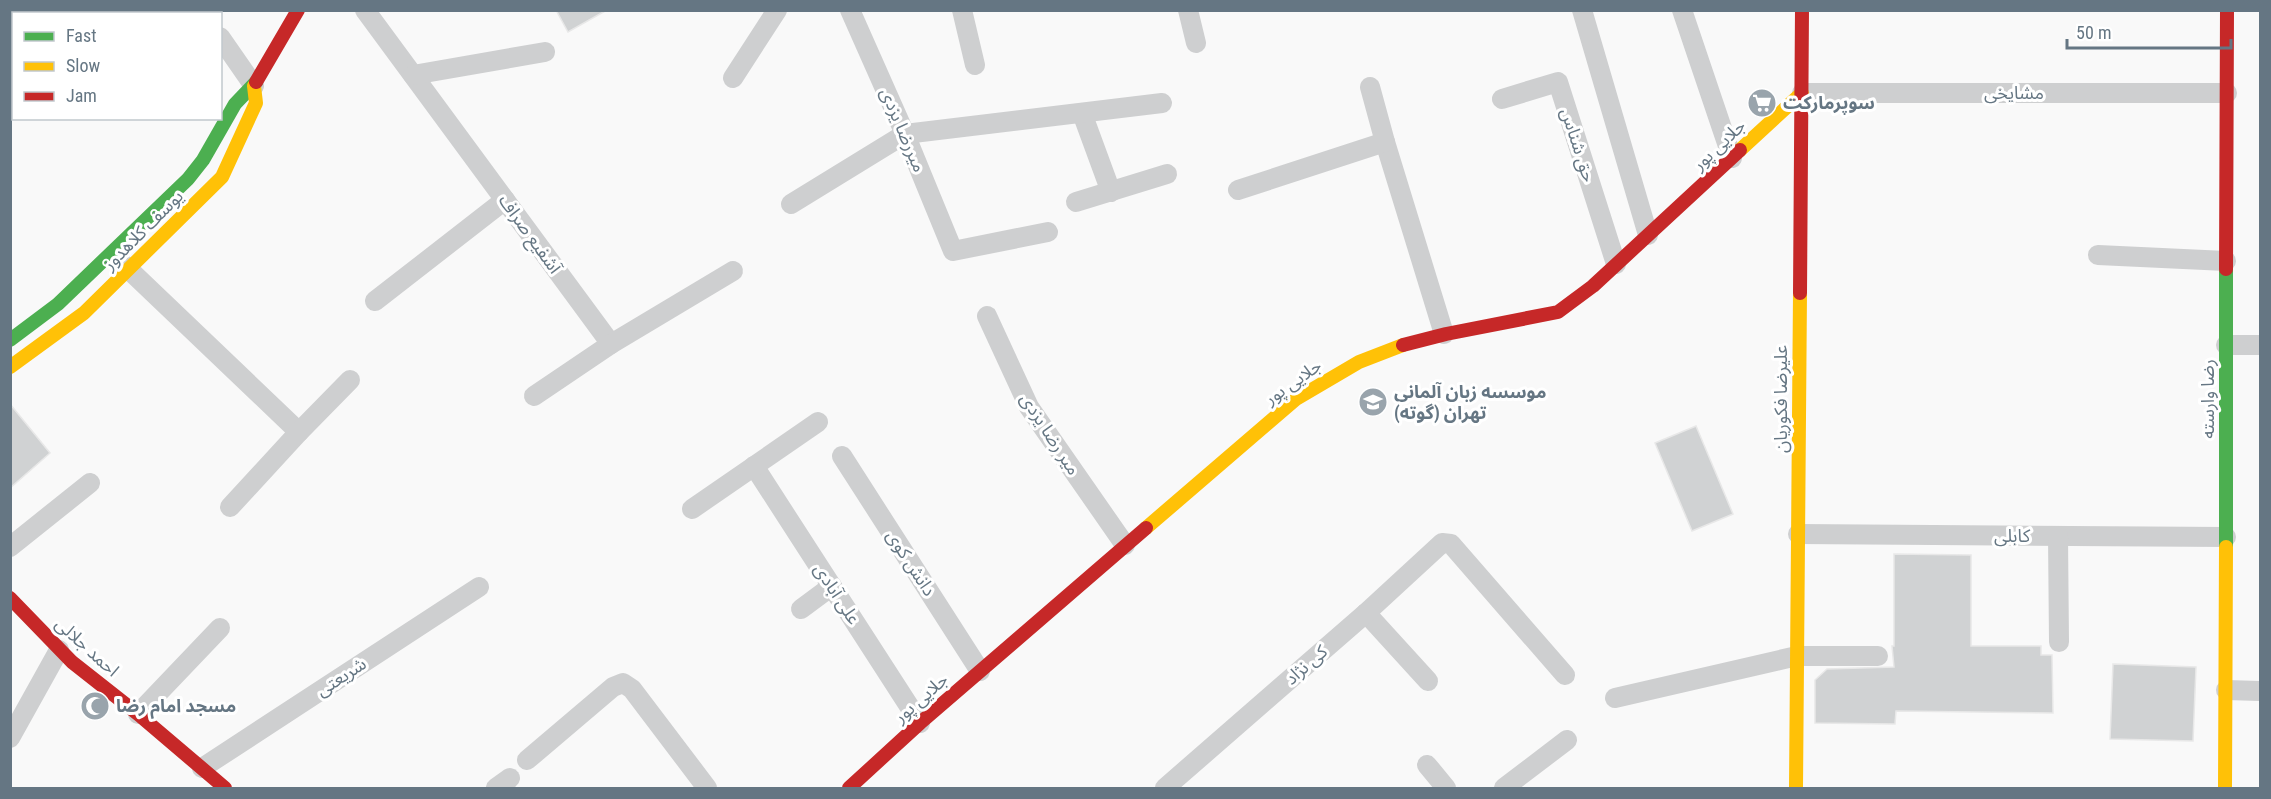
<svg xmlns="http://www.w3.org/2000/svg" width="2271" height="799" font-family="'Roboto Condensed','Noto Sans Arabic',sans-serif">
<rect width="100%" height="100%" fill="#f9f9f9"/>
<g fill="#d0d2d3" stroke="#e8e8e8" stroke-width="1.5">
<path d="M556,10h51l-39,22z"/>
<path d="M10,404l40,49 -40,35z"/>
<path d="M1696,426l37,88 -41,17 -37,-88z"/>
<path d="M1894,554l77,1v91h70v9h11l1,58 -157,-2 -1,13 -80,-1v-43l12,-11 67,-2 -2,-21h2z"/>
<path d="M2113,664l83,3 -3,74 -83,-2z"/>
</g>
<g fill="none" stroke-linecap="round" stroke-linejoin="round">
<g stroke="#cecfd0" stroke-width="20">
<path d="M203,10l2,4"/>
<path d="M365,10l246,334"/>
<path d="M850,10l55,124 48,117 95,-19"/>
<path d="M962,10l13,55"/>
<path d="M1188,10l8,33"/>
<path d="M1582,10l66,225"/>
<path d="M1682,10l50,148"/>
<path d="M220,37l34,49"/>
<path d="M413,75l132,-23"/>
<path d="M733,78l44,-68"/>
<path d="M1802,93h425"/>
<path d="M1502,99l56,-17 58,182"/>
<path d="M1082,113l29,79"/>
<path d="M1385,142l59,192"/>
<path d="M1238,190l147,-48 -15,-55"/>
<path d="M1076,202l91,-28"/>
<path d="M791,204l114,-70 257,-31"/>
<path d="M2098,255l128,6"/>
<path d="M121,262l178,170"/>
<path d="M375,301l130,-101"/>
<path d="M987,316l42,91 96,138"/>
<path d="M2226,345h34"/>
<path d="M534,396l77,-52 122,-73"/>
<path d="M842,456l138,215"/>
<path d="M754,466l166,257"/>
<path d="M230,507l69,-75 51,-52"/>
<path d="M692,509l126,-87"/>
<path d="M1798,534l428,3"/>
<path d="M2058,536l1,106"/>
<path d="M10,547l80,-64"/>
<path d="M801,609l31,-23"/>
<path d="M1366,613l62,68"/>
<path d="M2226,690l34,1"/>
<path d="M1615,698l182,-42h81"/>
<path d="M138,714l82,-86"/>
<path d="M10,738l49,-88"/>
<path d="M527,760l86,-73 10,-4 9,6 75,99"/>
<path d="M1427,765l19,23"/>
<path d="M202,768l277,-181"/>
<path d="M496,788l14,-10"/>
<path d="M1165,788l201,-175 76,-70 9,1 114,131"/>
<path d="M1504,788l63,-48"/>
</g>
<g stroke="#4caf50" stroke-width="14">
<path d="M10,340l48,-36 130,-125 15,-19 32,-56 21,-22"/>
<path d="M2226,547v-278"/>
</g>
<g stroke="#ffc107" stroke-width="14">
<path d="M1740,150l62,-57"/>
<path d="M10,367l74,-54 138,-136 34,-74 -2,-17"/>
<path d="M1146,528l150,-129 63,-37 44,-17"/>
<path d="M1796,788l4,-495"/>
<path d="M2225,788l1,-241"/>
</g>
<g stroke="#c62828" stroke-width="14">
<path d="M256,82l42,-72"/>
<path d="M2226,269l1,-259"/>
<path d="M1800,293l2,-283"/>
<path d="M1403,345l43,-11 112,-22 35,-26 147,-136"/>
<path d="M10,598l62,64 66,52 87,74"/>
<path d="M849,788l71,-65 226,-195"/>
</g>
</g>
<defs>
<g id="supermarket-disc" transform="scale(1.5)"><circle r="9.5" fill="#99a4ac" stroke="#fff"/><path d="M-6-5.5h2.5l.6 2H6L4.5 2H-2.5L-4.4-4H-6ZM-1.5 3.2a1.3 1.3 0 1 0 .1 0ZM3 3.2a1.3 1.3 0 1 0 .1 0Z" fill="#fff"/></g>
<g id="school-disc" transform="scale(1.5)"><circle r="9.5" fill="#99a4ac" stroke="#fff"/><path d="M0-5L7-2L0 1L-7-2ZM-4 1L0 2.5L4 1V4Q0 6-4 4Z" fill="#fff"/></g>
<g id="mosque-disc" transform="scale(1.5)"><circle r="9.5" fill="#99a4ac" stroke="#fff"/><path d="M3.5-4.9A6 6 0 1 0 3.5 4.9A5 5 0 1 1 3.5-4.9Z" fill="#fff"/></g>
</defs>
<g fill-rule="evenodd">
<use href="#supermarket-disc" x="1762" y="103"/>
<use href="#school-disc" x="1373" y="402"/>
<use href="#mosque-disc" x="95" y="706"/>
</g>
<g text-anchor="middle" stroke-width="6" stroke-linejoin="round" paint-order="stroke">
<g font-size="18" fill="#657683" stroke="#fff">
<text x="2014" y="99">مشایخی</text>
<text transform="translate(903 130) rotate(67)" y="6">میررضا یزدی</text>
<text transform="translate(1578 145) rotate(72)" y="6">حق شناس</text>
<text transform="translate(1719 145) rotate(-43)" y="6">جلایی پور</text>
<text transform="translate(143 230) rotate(-45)" y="6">یوسف کلاهدوز</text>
<text transform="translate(530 234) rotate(54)" y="6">آشفیع صراف</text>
<text transform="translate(1293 382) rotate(-35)" y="6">جلایی پور</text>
<text transform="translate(1781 399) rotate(-90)" y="6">علیرضا فکوریان</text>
<text transform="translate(2208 399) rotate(-90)" y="6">رضا وارسته</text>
<text transform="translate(1050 434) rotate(57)" y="6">میر رضا یزدی</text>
<text x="2012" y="542">کابلی</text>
<text transform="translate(911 563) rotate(57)" y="6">دانش کوی</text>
<text transform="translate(837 594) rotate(57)" y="6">علی آبادی</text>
<text transform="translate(87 647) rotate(42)" y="6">احمد جلالی</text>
<text transform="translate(1306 665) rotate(-41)" y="6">کی نژاد</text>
<text transform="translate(341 677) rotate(-33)" y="6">شریعتی</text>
<text transform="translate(921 698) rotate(-41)" y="6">جلایی پور</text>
</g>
<g font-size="18" font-weight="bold" fill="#657683" stroke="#fff" text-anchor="start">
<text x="1783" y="109">سوپرمارکت</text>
<text x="1394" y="398">موسسه زبان آلمانی<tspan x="1394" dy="21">تهران (گوته)</tspan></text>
<text x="116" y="712">مسجد امام رضا</text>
</g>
</g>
<rect width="2271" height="799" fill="none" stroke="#657683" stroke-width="24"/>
<rect x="12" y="12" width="210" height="108" fill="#ffffff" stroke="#c1c8cd" stroke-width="1.5"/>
<rect x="24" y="32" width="30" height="9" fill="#4caf50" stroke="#c1c8cd" stroke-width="1.5"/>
<text x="66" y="42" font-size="18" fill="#657683">Fast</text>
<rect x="24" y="62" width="30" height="9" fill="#ffc107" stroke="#c1c8cd" stroke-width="1.5"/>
<text x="66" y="72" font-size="18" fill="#657683">Slow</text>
<rect x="24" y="92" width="30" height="9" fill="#c62828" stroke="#c1c8cd" stroke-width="1.5"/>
<text x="66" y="102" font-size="18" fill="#657683">Jam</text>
<path d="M2067 39v9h164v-9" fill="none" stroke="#657683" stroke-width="3"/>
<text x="2076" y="39" font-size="18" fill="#657683" stroke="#ffffff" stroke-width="4.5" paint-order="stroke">50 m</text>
</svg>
